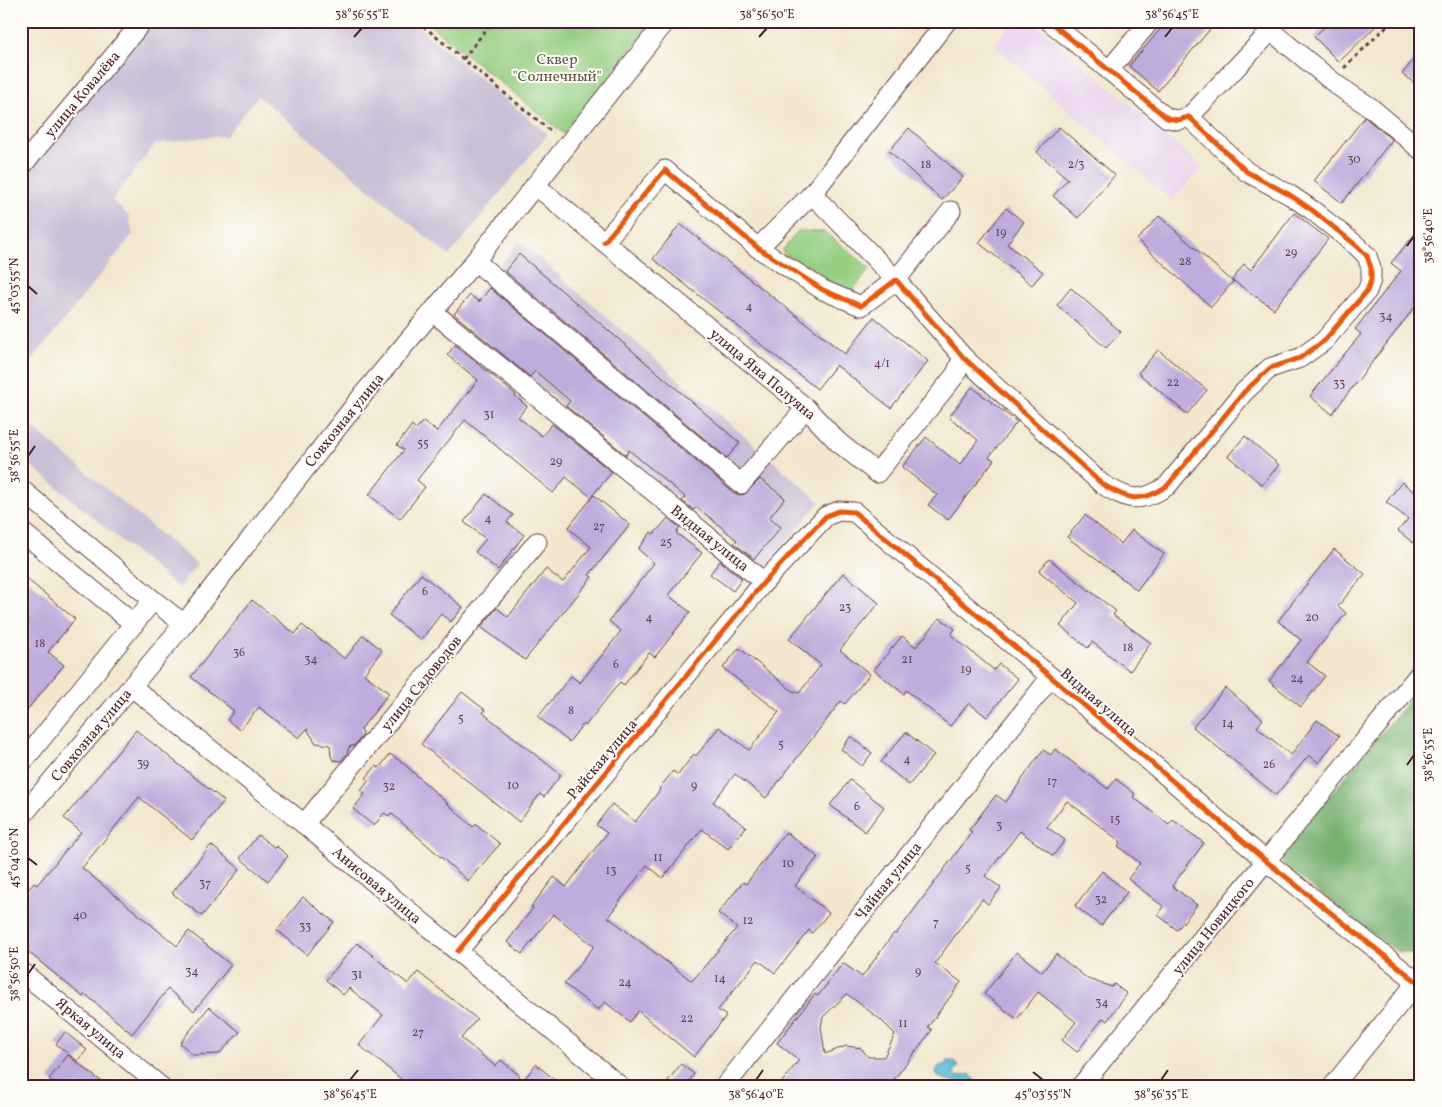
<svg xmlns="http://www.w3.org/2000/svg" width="1442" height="1107" font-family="Vollkorn,serif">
<rect width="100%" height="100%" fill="#fdfcf7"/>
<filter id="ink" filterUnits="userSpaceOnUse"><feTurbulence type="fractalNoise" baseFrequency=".02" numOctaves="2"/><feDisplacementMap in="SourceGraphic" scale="10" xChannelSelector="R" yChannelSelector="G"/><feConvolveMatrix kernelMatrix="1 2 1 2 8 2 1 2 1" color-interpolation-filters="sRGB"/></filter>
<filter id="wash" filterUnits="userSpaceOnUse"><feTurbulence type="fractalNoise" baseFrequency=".0096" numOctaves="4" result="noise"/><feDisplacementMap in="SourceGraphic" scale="20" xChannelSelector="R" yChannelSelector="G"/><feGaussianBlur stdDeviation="1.12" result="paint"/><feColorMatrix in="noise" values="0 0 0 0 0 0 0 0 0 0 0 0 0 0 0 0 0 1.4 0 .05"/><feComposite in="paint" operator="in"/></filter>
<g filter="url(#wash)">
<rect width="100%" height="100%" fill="#f2e7ce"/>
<path fill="#e8d2ee" d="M1015,21h17l171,146 -31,34 -178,-156z"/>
<g fill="#c9bfd7">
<path d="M143,21h267l138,113 -99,122 -191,-160 -32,40 -21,1 -50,7 -43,56 16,15 5,19 -112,140v-207z"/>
<path d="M519,241l301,261 -55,66 -308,-249z"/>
<path d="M21,418l176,146 -19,24 -157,-131z"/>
</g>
<g fill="#96cf83" stroke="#707757">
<path d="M425,21h229l-90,113z"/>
<path d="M798,231l26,1 46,36 -17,22 -25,-5 -46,-34z"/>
</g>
<path fill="#78b271" stroke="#61684e" d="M1421,685v264l-8,5 -17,-3 -112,-85 -3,-9 11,-15z"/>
<path fill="#54b7d2" stroke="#4f6b7e" d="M947,1061h7l5,5 -5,6 3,5 13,-3 5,6 -1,6h-14l-3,-3 -19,-6 -2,-6 3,-5 7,-2z"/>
<g id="blocks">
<g fill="#bdacdc" fill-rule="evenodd">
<path d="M1167,21h50l-59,70 -29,-25z"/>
<path d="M1330,21h51l-42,41 -25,-25z"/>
<path d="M1421,50v38l-19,-14z"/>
<path d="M1365,117l27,23 -50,63 -28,-22z"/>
<path d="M1059,127l56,48 -37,43 -25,-22 15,-17 -31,-27z"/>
<path d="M909,128l54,49 -21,23 -53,-49z"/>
<path d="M1006,208l18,14 -17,22 36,28 -11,13 -53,-42z"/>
<path d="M1294,213l34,26 -54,70 -42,-29 12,-16 7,6z"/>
<path d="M1159,216l74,66 -22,25 -74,-67z"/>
<path d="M680,224l165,130 29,-37 54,44 -37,47 -55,-43 -19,24 -164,-130z"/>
<path d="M1421,227v72l-89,115 -22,-18 51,-62 -6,-5 46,-58 -10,-8z"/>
<path d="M519,254l221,189 -13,15 -222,-187z"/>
<path d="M490,288l244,205 6,2 5,-1 15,-15 25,19 -16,20 12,9 -27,32 -20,-16 3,-3 -40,-33 -3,3 -12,-9 3,-4 -56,-47 -3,5 -60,-49 4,-5 -35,-30 -5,6 -76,-63 16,-19 9,7z"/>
<path d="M1071,288l50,44 -15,16 -49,-43z"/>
<path d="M455,345l61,50 -1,1 12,10 -9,11 24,19 10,-12 60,48 -21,25 -25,-20 -13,16 -88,-73 -48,60 8,7 -25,32 -31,-24 35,-45 -7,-5 15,-20 4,4 7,-8 14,10 41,-51 -31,-25z"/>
<path d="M1158,350l49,40 -20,24 -49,-41z"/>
<path d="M972,387l45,35 -28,35 5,3 -46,60 -20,-15 9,-10 -35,-28 24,-30 34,28 18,-25 -29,-23z"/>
<path d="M1245,436l34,29 -17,20 -34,-29z"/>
<path d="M1402,482l19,15v52l-23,-18 10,-12 -22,-17z"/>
<path d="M486,494l27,21 -6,7 17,13 -26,35 -23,-18 11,-13 -22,-17z"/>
<path d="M594,495l36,30 -41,50 3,2 -67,83 -44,-33 16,-19 11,9 38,-48 17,13 28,-35 -23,-19z"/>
<path d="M1085,515l36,29 11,-14 32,24 -27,36 -70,-53z"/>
<path d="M668,518l12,10 -4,5 26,20 -34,42 22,17 -35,45 -6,-4 -25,32 -4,-3 -35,44 -2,-2 -14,18 -31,-25 33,-41 9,7 41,-52 -12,-10 45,-58 -16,-14 13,-17 3,2z"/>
<path d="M1334,549l31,25 -27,32 8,7 -39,49 18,14 -24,31 -32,-26 32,-41 -23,-19z"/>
<path d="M1049,559l67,52 -3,4 38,28 -21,28 -38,-29 -4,6 -28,-22 18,-23 -39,-32z"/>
<path d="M720,561l22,18 -9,12 -23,-17z"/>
<path d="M843,573l36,30 -39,47 30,24 -25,30 -4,-3 -75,97 -31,-24 -22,28 33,25 -18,22 -26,-20 -39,49 -16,-13 -39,52 84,64 45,-53 -19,-15 25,-31 3,2 40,-52 32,25 -23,29 34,27 -17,20 -3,-3 -34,43 -17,-13 -40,50 8,6 -32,41 -56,-46 -8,11 -25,-20 -7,8 -34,-26 30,-38 -41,-32 -31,40 -15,-12 26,-34 -2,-1 23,-30 12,10 41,-54 -11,-8 16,-21 23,18 25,-32 -1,-1 14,-18 5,4 16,-21 2,2 23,-29 30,23 30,-38 -56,-44 16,-20 55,44 1,-1 4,2 22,-28 -32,-26z"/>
<path d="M21,574l54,45 -27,33 16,13 -43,52v-70l7,-9 -7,-5z"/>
<path d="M421,574l42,33 -12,15 -10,-8 -20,26 -32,-25z"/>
<path d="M252,600l43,34 7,-9 43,34 18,-24 19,15 -18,24 25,19 -28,36 2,6 -8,10 -6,2 -2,7 -6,7 -8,-1 -2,-4 -1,-11 -14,-2 -9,-14 -8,9 -40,-31 -19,23 -13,-10 7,-9 -43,-34z"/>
<path d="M940,618l15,11 -4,6 43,35 5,-6 19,15 -31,38 -18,-14 -19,23 -44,-36 -2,4 -30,-24 28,-34 14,11z"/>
<path d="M1225,688l38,31 -6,8 34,28 26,-35 22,16 -20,27 -10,-8 -33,40 -83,-68z"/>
<path d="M462,692l23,18 -2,3 78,62 -17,22 -4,-3 -21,28 -98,-78z"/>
<path d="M136,730l88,71 -32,39 -53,-43 -57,71 95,78 12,-15 42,34 -37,46 -26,-22 -36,45 -47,-40 -2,3 -62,-51v-48l13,-15 3,2 44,-53 -17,-14z"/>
<path d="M906,732l28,23 -25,30 -28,-23z"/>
<path d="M851,736l21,17 -10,13 -21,-17z"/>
<path d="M1055,749l53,40 8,-10 19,15 -2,3 36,28 4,-5 31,23 -32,43 25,19 -20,25 -19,-15 6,-8 -36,-28 12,-16 -22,-17 3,-4 -54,-41 -20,26 18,13 -12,16 -33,-25 -35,45 16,12 -13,16 -6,-5 -47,64 26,19 -33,45 4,3 -43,56h-110l20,-26 -22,-17 38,-49 3,2 25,-33 19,14 32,-44 2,1 76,-102 -3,-2 27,-35 10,7 37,-52 8,5zM847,994l34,26 14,14 -11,23h-16l-7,-9 -15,-2 -21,8 -4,-27 2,-10z"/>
<path d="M390,754l12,8 71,65 3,-3 24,20 -32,37 -77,-68 -2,3 -5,-3 -10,13 -21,-17 12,-15 -4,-3 8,-11 -3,-2 10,-12 3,2z"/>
<path d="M850,780l34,27 -19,25 -35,-27z"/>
<path d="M258,835l17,13 1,-2 12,10 -20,25 -28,-23z"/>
<path d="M211,845l29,24 -38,47 -30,-23z"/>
<path d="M1102,871l25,21 -26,34 -26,-20z"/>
<path d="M303,897l31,25 -27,33 -30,-25z"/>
<path d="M357,943l51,41 10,-12 59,47 -16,19 34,28 6,-6 19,16 -8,10h-102l-51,-41 24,-30 -34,-27 -6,7 -17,-15z"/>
<path d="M1017,952l25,20 14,-18 32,25 24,8 2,-3 13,10 -20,27 -4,-3 -26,34 -15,-12 14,-18 -38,-30 -21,27 -33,-25z"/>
<path d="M209,1007l31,25 -21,22 -26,1 -13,-12z"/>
<path d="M65,1032l22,18 -10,11 -21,-17z"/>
<path d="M68,1055l39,31h-50l-8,-7z"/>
<path d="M536,1064l26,22h-43z"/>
<path d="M681,1064l13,10 -8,12h-22z"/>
</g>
</g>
</g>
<g filter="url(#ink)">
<use href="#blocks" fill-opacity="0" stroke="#633d43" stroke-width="1"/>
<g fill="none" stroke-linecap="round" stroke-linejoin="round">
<g stroke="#633d43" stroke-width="21">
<g id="minor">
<path d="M1049,21l118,97 11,2 11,-3 82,-86 4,-10"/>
<path d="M1271,31l67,55 32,21 51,43"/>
<path d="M1109,70l41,-49"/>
<path d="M21,167l122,-146"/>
<path d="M535,185l271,223 32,34 39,31 79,-99 7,-17"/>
<path d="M812,194l84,86 55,-69"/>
<path d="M604,242l61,-72 93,78 65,42 38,16 35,-26 67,77 139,127c27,16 37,20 65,2l77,-94 26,-24 30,-10 24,-17 43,-50 4,-11v-12l-4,-12 -10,-10 -45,-36 -22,-15 -43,-23 -58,-55"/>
<path d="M758,248l54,-54 135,-173"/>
<path d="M475,261l266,223 65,-76"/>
<path d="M433,312l331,270"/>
<path d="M21,489l132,111 -132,164"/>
<path d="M21,531l113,93"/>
<path d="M153,600l31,24"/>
<path d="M132,687l172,137 316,262"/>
<path d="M21,817l163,-193 182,-233 109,-130 191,-240"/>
<path d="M304,824l233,-282"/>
<path d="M458,951l306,-369 62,-66 13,-5 15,1 197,165 215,184 155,124"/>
<path d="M21,971l139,115"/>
<path d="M725,1086l326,-409"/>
<path d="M1081,1086l340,-414"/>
<path d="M1333,1086l88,-109"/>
</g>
</g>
<g stroke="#633d43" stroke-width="3" stroke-dasharray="4 4" stroke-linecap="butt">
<path d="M417,21l136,112"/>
<path d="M463,59l30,-38"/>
<path d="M1344,68l48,-47"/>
</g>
<use href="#minor" stroke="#fff" stroke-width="19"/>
<g stroke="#fdfcf7" stroke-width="8">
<g id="cycleway">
<path d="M604,242l61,-72 93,78 65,42 38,16 35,-26 67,77 139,127c27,16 37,20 65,2l77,-94 26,-24 30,-10 24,-17 43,-50 4,-11v-12l-4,-12 -10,-10 -45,-36 -22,-15 -43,-23 -58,-55 -11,3 -11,-2 -118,-97"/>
<path d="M458,951l306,-369 62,-66 13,-5 15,1 197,165 215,184 155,124"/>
</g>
</g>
<use href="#cycleway" stroke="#e8590c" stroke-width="5"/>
</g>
</g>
<path fill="none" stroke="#4a1f2b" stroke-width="2" d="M354,37l8,-9M759,37l8,-9M1165,37l7,-9M1407,246l7,-10M28,286l9,8M28,456l7,-10M1407,765l7,-10M28,858l9,7M28,974l7,-10M1033,1072l10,8M350,1080l8,-10M756,1080l7,-10M1161,1080l7,-10"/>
<g text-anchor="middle" stroke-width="4" stroke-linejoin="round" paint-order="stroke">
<g font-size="12" fill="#674257">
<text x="1354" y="163">30</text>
<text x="926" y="168">18</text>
<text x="1076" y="168">2/3</text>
<text x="1001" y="236">19</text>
<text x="1291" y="256">29</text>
<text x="1185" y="265">28</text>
<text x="749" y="310">4</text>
<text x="1386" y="320">34</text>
<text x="882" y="367">4/1</text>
<text x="1173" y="386">22</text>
<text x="1339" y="387">33</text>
<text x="489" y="418">31</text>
<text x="423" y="447">55</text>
<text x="556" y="465">29</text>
<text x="488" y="522">4</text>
<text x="599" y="530">27</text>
<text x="666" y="546">25</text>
<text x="425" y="595">6</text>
<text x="845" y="611">23</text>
<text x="649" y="621">4</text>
<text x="1312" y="621">20</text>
<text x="40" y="647">18</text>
<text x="1128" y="651">18</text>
<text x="239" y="656">36</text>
<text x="311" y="663">34</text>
<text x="907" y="663">21</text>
<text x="616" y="668">6</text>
<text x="966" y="673">19</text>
<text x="1297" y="682">24</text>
<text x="571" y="714">8</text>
<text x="461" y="722">5</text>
<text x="1228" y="727">14</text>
<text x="781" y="748">5</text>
<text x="907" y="763">4</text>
<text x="143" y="767">39</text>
<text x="1269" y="768">26</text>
<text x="1052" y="785">17</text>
<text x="513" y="789">10</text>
<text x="694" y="789">9</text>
<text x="389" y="790">32</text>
<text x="857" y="810">6</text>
<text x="1115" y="823">15</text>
<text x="999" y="829">3</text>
<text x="658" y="861">11</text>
<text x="788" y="867">10</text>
<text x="968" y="872">5</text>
<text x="611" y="874">13</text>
<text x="205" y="887">37</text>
<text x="1101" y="903">32</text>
<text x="80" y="919">40</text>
<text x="748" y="924">12</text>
<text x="936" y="926">7</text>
<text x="305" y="930">33</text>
<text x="192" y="975">34</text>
<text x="918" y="975">9</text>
<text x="357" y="978">31</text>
<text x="720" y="982">14</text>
<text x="625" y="986">24</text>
<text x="1102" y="1006">34</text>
<text x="687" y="1022">22</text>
<text x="903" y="1027">11</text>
<text x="418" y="1036">27</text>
</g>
<g font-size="15" fill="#615445" stroke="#fdfcf7">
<text x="557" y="64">Сквер<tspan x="557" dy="17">"Солнечный"</tspan></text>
</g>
<g font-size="15" fill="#4a1f2b" stroke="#fdfcf7">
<text transform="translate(82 94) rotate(-50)" y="5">улица Ковалёва</text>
<text transform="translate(763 374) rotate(40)" y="5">улица Яна Полуяна</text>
<text transform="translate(344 420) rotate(-51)" y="5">Совхозная улица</text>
<text transform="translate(710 538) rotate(39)" y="5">Видная улица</text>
<text transform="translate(421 683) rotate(-51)" y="5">улица Садоводов</text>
<text transform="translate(1099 702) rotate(41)" y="5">Видная улица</text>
<text transform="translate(91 735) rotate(-50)" y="5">Совхозная улица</text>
<text transform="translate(602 759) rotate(-50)" y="5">Райская улица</text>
<text transform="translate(888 881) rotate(-51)" y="5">Чайная улица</text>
<text transform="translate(377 885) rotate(40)" y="5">Анисовая улица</text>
<text transform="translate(1213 926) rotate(-51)" y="5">улица Новицкого</text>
<text transform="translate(91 1028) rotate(40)" y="5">Яркая улица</text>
</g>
</g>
<rect width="1442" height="1107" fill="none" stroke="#fdfcf7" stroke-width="55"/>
<rect x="28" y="28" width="1386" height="1052" fill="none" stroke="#4a1f2b" stroke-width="2"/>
<g font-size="12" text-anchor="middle" fill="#4a1f2b">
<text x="362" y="18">38°56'55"E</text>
<text x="767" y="18">38°56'50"E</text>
<text x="1172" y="18">38°56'45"E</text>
<text transform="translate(1428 236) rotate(-90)" y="4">38°56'40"E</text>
<text transform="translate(14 286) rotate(-90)" y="4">45°03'55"N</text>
<text transform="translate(14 456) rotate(-90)" y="4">38°56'55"E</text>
<text transform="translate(1428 755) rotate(-90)" y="4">38°56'35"E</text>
<text transform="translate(14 858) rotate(-90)" y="4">45°04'00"N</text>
<text transform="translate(14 974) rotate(-90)" y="4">38°56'50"E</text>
<text x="350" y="1098">38°56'45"E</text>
<text x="756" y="1098">38°56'40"E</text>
<text x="1043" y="1098">45°03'55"N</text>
<text x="1161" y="1098">38°56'35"E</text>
</g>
</svg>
